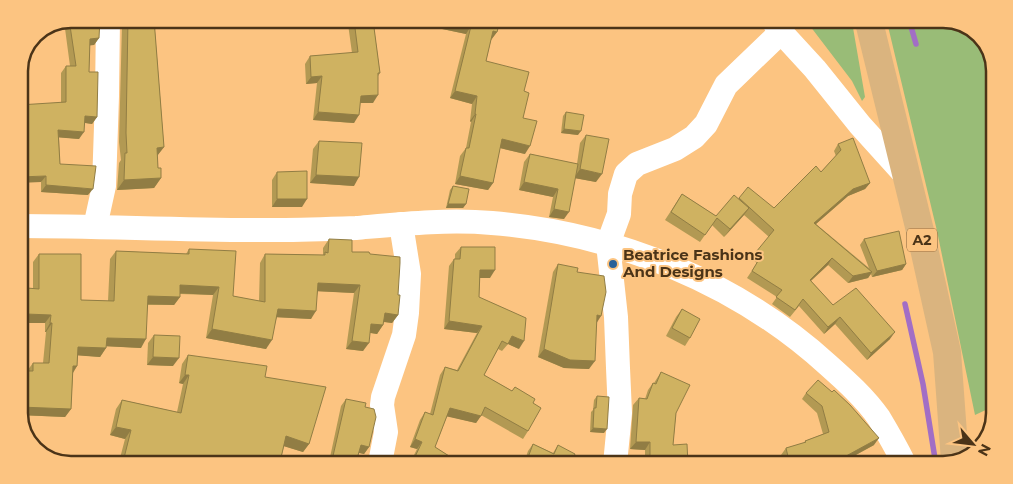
<svg xmlns="http://www.w3.org/2000/svg" width="1013" height="484" font-family="Montserrat,sans-serif">
<rect width="100%" height="100%" fill="#fcc481"/>
<g fill="#99bc77">
<path d="M807,22h45l13,75 -3,4 -10,-20z"/>
<path d="M887,22l76,1 22,18 9,26 -4,341 -15,7 -38,-184z"/>
</g>
<g fill="none" stroke-linecap="round" stroke-linejoin="round">
<g stroke="#a26ec5" stroke-width="5.5">
<path d="M910,23l6,21"/>
<path d="M905,304l18,80 13,81"/>
</g>
<g stroke="#fff" stroke-width="24">
<path d="M774,22l7,10 34,37 45,56 47,52"/>
<path d="M19,226c86,0 172,5 259,4 26,0 52,-1 78,-2 45,-4 91,-9 136,-5 123,10 245,59 336,142 18,16 37,33 51,53 9,15 18,31 26,47"/>
<path d="M95,227l9,-41 3,-90 1,-77"/>
<path d="M380,463l6,-31 -4,-27 1,-8 21,-62 3,-22 2,-39 -8,-50"/>
<path d="M615,464l5,-51 -2,-45 -2,-51 -8,-73 11,-30 1,-20 6,-20 11,-10 38,-15 19,-12 12,-13 20,-39 55,-53"/>
</g>
<path stroke="#dab47f" stroke-width="28" d="M869,22l52,213 26,117 8,109"/>
</g>
<g fill="#b29953">
<path d="M70,19l29,19 -5,7h-4l-1,27 8,45 -5,7 -7,-1 -6,16 -20,-2 1,27 28,31 -47,-3v-10l20,-79v-30l5,-7h4l-6,-45z"/>
<path d="M125,19h29l10,128 -7,9 1,12 3,10 -7,10 -37,2 2,-27 2,-3 -2,-18 3,-118z"/>
<path d="M352,20h21l7,53 -2,3 -5,27h-13l-6,20 -41,-3 4,-37 -11,1 -1,-20 5,-8 42,-3 -4,-29z"/>
<path d="M429,20l71,1 -3,11 -6,8 -5,21 38,30 -1,27 2,36 -25,-6 -7,35 -5,7 -33,-6 5,-28 6,-8 5,-26 -1,-1 2,-17 -22,-6 16,-64 -38,-8z"/>
<path d="M566,112l12,23 -17,-2 2,-17z"/>
<path d="M586,135l10,47 -21,-4 -11,41 -15,-2 4,-20 -34,-7 5,-28 6,-8 47,10 3,-21z"/>
<path d="M319,141l35,45 -44,-3 3,-34z"/>
<path d="M838,144l32,39 -5,6 -17,7 -32,28 53,44 -9,-23 4,-6 42,25 -4,6 -30,7 -1,-3 -3,4 -20,5 -20,-18 -17,16 22,24 57,34 -23,21 -32,-36 -11,10 -25,-28 -9,11 -18,-13 5,-7 -30,-19 10,-15 -6,-4 18,-22 -25,-22 -20,22 -12,-12 -12,17 -35,-22 17,-26 34,22 23,-18 35,10 47,-36 15,-16 -2,-5z"/>
<path d="M277,172l25,35h-30v-27z"/>
<path d="M453,186l13,18 -3,4h-17l4,-18z"/>
<path d="M329,239l23,13 18,2 28,41v20l-6,8 -9,-1v3l-6,9 -7,-1 -7,18 -17,-2 8,-56 -36,-2 -7,28 -34,-2 -11,32 -60,-11 7,-43 -33,-1v3l-6,8h-26l-7,43 -35,-2v2l-6,9 -22,-2 -1,11 -4,7 -2,36 -6,8 -46,-2v-40l3,-4h5l6,-8h10l3,-31h-1v-9h-25l1,-26 6,-9h6v-26l6,-8 42,46 27,1 2,-42 6,-8 70,3 3,-5 44,47 26,5 1,-38 5,-9 58,1v-7z"/>
<path d="M461,247l29,31h-10l-1,19 40,52 -11,-5 -6,7 -4,-2 -14,26 28,16 3,-4 18,16 -5,28 -5,8 -42,-24 -5,8 -29,-7 -12,31 25,16h-50l7,-14 -7,-2 10,-27 5,-8 5,2 10,-39 5,-8 12,3 20,-37 -33,-4 5,-63 5,-7h1v-5z"/>
<path d="M558,264l19,8 19,51 -7,46 -25,-1 -26,-11 15,-85z"/>
<path d="M682,309l8,29 -5,8 -19,-10 10,-19z"/>
<path d="M154,335l19,31 -26,-1 1,-22z"/>
<path d="M188,355l77,22 44,67 -6,8 -19,-6 -4,16h-161l6,-23 -15,-4 6,-26 6,-9 55,12 6,-28 -4,-1 3,-19z"/>
<path d="M661,372l15,41 -3,32 15,19h-43v-14l-15,-1 3,-44 6,-7 6,1 3,-9 5,-7h1z"/>
<path d="M806,393l68,52 -36,20h-55l-2,-10 5,-7 18,-5 1,-2 18,-7 -6,-21 -15,-14z"/>
<path d="M597,396l7,37 -14,-1 1,-20 2,-2 1,-10z"/>
<path d="M346,399l19,8 4,40 -5,7 -5,-1 -3,10 -27,-1 12,-56z"/>
<path d="M533,444l20,9 5,-8 13,19 -47,-1 4,-12z"/>
</g>
<g fill="#917d44">
<path d="M431,20h15l25,6 -5,8 -38,-8z"/>
<path d="M493,31l4,1 -6,8z"/>
<path d="M99,38l-5,7 -9,1 5,-7z"/>
<path d="M322,76l-5,7 -11,1 5,-7z"/>
<path d="M455,91l22,5 -5,8 -22,-6z"/>
<path d="M378,95l-5,8h-17l5,-7z"/>
<path d="M318,112l41,3 -5,8 -41,-3z"/>
<path d="M475,114h1l-5,8 -1,-1z"/>
<path d="M85,116l12,1 -5,7 -12,-2z"/>
<path d="M564,129l17,2 -3,4 -17,-2z"/>
<path d="M58,130l26,2 -5,7 -26,-2z"/>
<path d="M502,139l28,7 -5,8 -29,-7z"/>
<path d="M164,147l-7,9v-8z"/>
<path d="M580,169l22,5 -6,8 -22,-4z"/>
<path d="M316,175l43,2 -5,9 -44,-3z"/>
<path d="M46,176l-5,6 -22,1v-6z"/>
<path d="M460,176l33,7 -5,7 -33,-6z"/>
<path d="M161,178l-7,10 -37,2 7,-10z"/>
<path d="M524,182l34,7 -5,8 -34,-7z"/>
<path d="M870,183l-5,6 -17,7 -39,34 5,-7 39,-34z"/>
<path d="M46,185l47,4 -5,6 -47,-3z"/>
<path d="M277,199h30l-5,8h-30z"/>
<path d="M448,204h18l-3,4h-17z"/>
<path d="M749,208l-5,7 -20,22 6,-8z"/>
<path d="M554,209l15,3 -5,7 -15,-2z"/>
<path d="M832,258l-4,7 -23,21 5,-6z"/>
<path d="M906,264l-4,6 -30,7 5,-6z"/>
<path d="M480,270h15l-5,8h-15z"/>
<path d="M872,272l-4,6 -20,5 5,-7z"/>
<path d="M318,283l42,2 -6,8 -42,-2z"/>
<path d="M180,285l39,2 -6,8 -39,-2z"/>
<path d="M148,296l32,1 -6,8 -32,-1z"/>
<path d="M278,309l38,2 -5,8 -39,-2z"/>
<path d="M385,313l13,2 -6,8 -13,-2z"/>
<path d="M26,314l25,1 -6,8h-25z"/>
<path d="M597,315l4,1 -5,8z"/>
<path d="M840,317l-5,7 -11,10 4,-7z"/>
<path d="M449,321l33,5 -5,7 -33,-4z"/>
<path d="M50,323h2l-6,9h-1z"/>
<path d="M371,324l12,1 -6,9 -11,-2z"/>
<path d="M212,329l60,11 -6,9 -60,-11z"/>
<path d="M895,332l-5,7 -23,21 4,-7z"/>
<path d="M512,336l12,5 -5,8 -13,-6z"/>
<path d="M107,338l39,1 -5,9 -40,-2z"/>
<path d="M352,341l17,2 -6,8 -17,-2z"/>
<path d="M78,347l28,1 -6,9 -28,-2z"/>
<path d="M544,349l51,12 -6,8 -25,-1 -26,-11z"/>
<path d="M153,357l26,1 -6,8 -26,-1z"/>
<path d="M73,366h4l-5,8z"/>
<path d="M185,375h4l-6,9 -4,-1z"/>
<path d="M20,407l51,2 -6,8 -46,-2v-7z"/>
<path d="M450,408l31,8 -5,7 -31,-7z"/>
<path d="M116,427l15,3 -6,9 -15,-4z"/>
<path d="M593,428l14,1 -3,4 -14,-1z"/>
<path d="M286,436l23,8 -6,8 -23,-7z"/>
<path d="M879,438l-5,7 -37,20v-4z"/>
<path d="M415,439l7,3 -5,7 -7,-2z"/>
<path d="M636,442h14l-5,8 -15,-1z"/>
<path d="M361,445l8,2 -5,7 -8,-2z"/>
<path d="M333,456l23,6v1l-27,-1z"/>
</g>
<g fill="#cfb261" stroke="#917d44">
<path d="M69,19h31l-1,19 -9,1 -1,33h9l-1,45 -12,-1 -1,16 -26,-2 2,34 36,2 -3,23 -47,-4v-9l-27,1v-72l47,-3v-36h10z"/>
<path d="M128,19h26l10,128 -7,1 1,20h3v10l-37,2 1,-27h2l-1,-20z"/>
<path d="M354,20h19l7,53h-2v22l-17,1 -2,19 -41,-3 4,-36 -11,1 -1,-21 48,-4z"/>
<path d="M446,20l54,1 -3,11 -4,-1 -7,30 43,11 -5,19 5,2 -6,25 14,3 -7,25 -28,-7 -9,44 -33,-7 6,-28h3l7,-34h-1l2,-18 -22,-5 16,-65z"/>
<path d="M566,112l18,3 -3,16 -17,-2z"/>
<path d="M586,135l23,4 -7,35 -22,-5z"/>
<path d="M853,138l17,45 -17,6 -39,34 58,49 -19,4 -21,-18 -22,22 23,25 23,-17 39,44 -24,21 -31,-36 -12,10 -25,-28 -8,11 -19,-13 6,-7 -30,-19 9,-15 -5,-4 18,-22 -35,-32 9,-11 26,21 42,-42 5,6 20,-22 -3,-6z"/>
<path d="M319,141l43,2 -3,34 -43,-2z"/>
<path d="M530,154l48,10 -9,48 -15,-3 4,-20 -34,-7z"/>
<path d="M307,171v28h-30v-27z"/>
<path d="M453,186l16,3 -3,15h-18z"/>
<path d="M682,194l34,22 18,-21 15,13 -19,21 -13,-11 -12,17 -34,-23z"/>
<path d="M899,231l7,33 -29,7 -13,-32z"/>
<path d="M329,239l23,1v12h17l1,2 30,3v6l-2,32h2l-2,20 -13,-2 -2,12 -12,-1 -2,19 -17,-2 8,-56 -42,-2 -2,28 -38,-2 -6,31 -60,-11 7,-42 -39,-2v12l-32,-1 -2,43 -39,-1 -1,10 -28,-1 -1,19h-4l-2,43 -51,-2 2,-36h11v-8h16l3,-40h-2l1,-8 -25,-1 1,-26 12,1v-35h42v46l33,1 2,-50 73,3v-5l47,2 -3,45 32,6v-48l60,1v-3l3,1z"/>
<path d="M461,247h34v23h-15l-1,27 47,21 -2,23 -12,-5 -4,8 -6,-3 -18,34 28,16 3,-4 20,12 -2,4 8,5 -13,23 -43,-24 -4,9 -31,-8 -15,39 25,16h-48l10,-21 -7,-3 10,-27 8,3 12,-48 13,4 24,-45 -33,-5 5,-62h6z"/>
<path d="M558,264l20,4 -1,4 27,4 2,16 -5,24 -4,-1 -2,46 -25,-1 -26,-11z"/>
<path d="M682,309l18,10 -10,19 -18,-10z"/>
<path d="M154,335l26,1 -1,22 -26,-1z"/>
<path d="M188,355l79,11 -2,11 61,10 -17,57 -23,-8 -6,26h-157l8,-32 -15,-3 6,-27 59,13 8,-38h-4z"/>
<path d="M661,372l29,13 -14,28 -3,32 14,-1 1,20h-38v-22h-14l3,-44 8,1 6,-16 3,1z"/>
<path d="M818,380l14,12 2,-2 16,15 29,33 -42,23 1,4h-48l-4,-17 20,-6 -1,-1 24,-9 -7,-26 -16,-13z"/>
<path d="M597,396l12,1 -2,32 -14,-1 1,-20h2z"/>
<path d="M346,399l20,4 -1,4 9,2 2,8 -7,30 -8,-2 -5,17 -23,-6z"/>
<path d="M533,444l21,10 4,-9 17,9 -4,10 -45,-1z"/>
</g>
<circle fill="#286199" stroke="#fcc481" stroke-width="2" cx="613" cy="264" r="5"/>
<g text-anchor="middle" stroke-width="4" stroke-linejoin="round" paint-order="stroke">
<rect fill="#fcc481" stroke="#805f38" stroke-width="1" x="907" y="228.5" width="30" height="23" rx="4"/>
<g font-size="14" font-weight="bold" fill="#4b3418">
<text x="922" y="245">A2</text>
</g>
<g font-size="15" font-weight="bold" fill="#4b3418" stroke="#fcc481" text-anchor="start">
<text x="623" y="260">Beatrice Fashions<tspan x="623" dy="17">And Designs</tspan></text>
</g>
</g>
<path d="M0 0H1013V484H0ZM71 28H943A43 43 0 0 1 986 71V413A43 43 0 0 1 943 456H71A43 43 0 0 1 28 413V71A43 43 0 0 1 71 28Z" fill="#fcc481" fill-rule="evenodd"/>
<path fill="none" stroke="#4b3418" stroke-width="2.5" d="M71 28H943A43 43 0 0 1 986 71V413A43 43 0 0 1 943 456H71A43 43 0 0 1 28 413V71A43 43 0 0 1 71 28Z"/>
<g transform="translate(973 444) rotate(118)" stroke="#fcc481" stroke-width="4" paint-order="stroke">
<path d="M0-4L9 19L0 12L-9 19Z" fill="#4b3418"/>
<text y="-8" font-size="14" font-weight="bold" text-anchor="middle" fill="#4b3418">N</text>
</g>
</svg>
